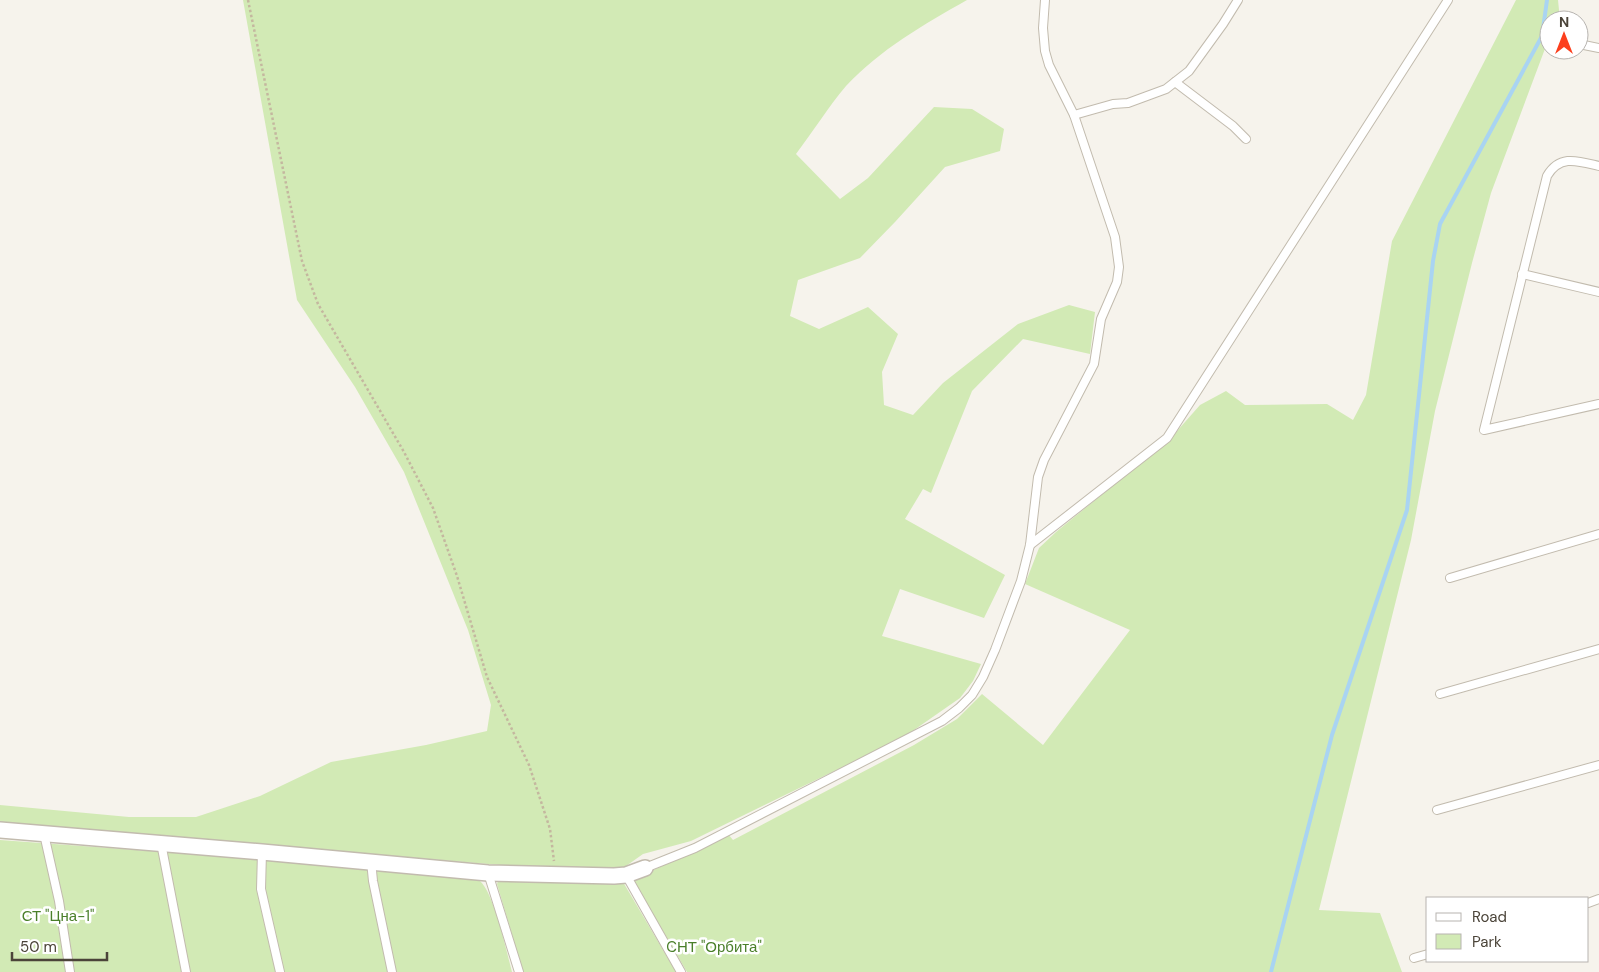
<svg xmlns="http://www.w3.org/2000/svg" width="1599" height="972" font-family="'DM Sans',sans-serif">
<rect width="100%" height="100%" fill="#f6f3ec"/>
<g fill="#d2eab5">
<path d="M243,0h724c-44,25 -86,49 -121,86 -17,20 -34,47 -50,68l44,45 28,-21 66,-71 38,2 32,20 -4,22 -55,16 -50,55 -35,36 -62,22 -8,36 29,13 49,-22 30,27 -16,38 2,33 29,10 30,-32 75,-59 51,-19 26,7 -5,42 -67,-15 -51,52 -41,102 -8,-4 -18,30 100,56 -21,43 -84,-29 -18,47 99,28 -8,17 -13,17 -56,39 -213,104 -48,13 -24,17 -119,-6 -500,-42v-18l129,12h67l64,-21 71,-34 95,-17 61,-14 4,-26 -23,-75 -64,-158 -49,-85 -58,-87z"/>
<path d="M1516,0h42l2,20h-11v18l-58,155 -19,70 -37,148 -24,129 -92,370 61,3 22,59h-715l-54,-92 95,-46 5,6 181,-95 43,-26 25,-25 61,51 87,-115 -105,-46 14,-36 17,-16 114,-93 30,-34 26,-14 19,14 82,-1 26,16 13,-25 26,-154z"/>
<path d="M0,840l463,34c6,2 12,3 17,7 14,12 27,72 32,91h-512z"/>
<path d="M499,879l124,3 53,90h-153l-26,-88z"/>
</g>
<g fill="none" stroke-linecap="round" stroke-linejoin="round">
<path stroke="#a9d4f2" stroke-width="4" d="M1271,972l61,-237 75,-225 26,-249 7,-37 102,-188 5,-36"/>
<g stroke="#c2bbae" stroke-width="10">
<g id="lane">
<path d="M1579,44l20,4"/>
<path d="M1175,82l58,44 13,13"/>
<path d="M1074,115l39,-11 15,-1 38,-14 23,-18 34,-47 15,-24"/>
<path d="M1599,166c-21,-5 -39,-12 -52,10l-63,254 115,-26"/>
<path d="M1522,274l77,18"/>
<path d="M1030,545l137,-107 281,-438"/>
<path d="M1450,578l149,-44"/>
<path d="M1440,694l159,-45"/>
<path d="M1437,810l162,-45"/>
<path d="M44,834l15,67 11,71"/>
<path d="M161,843l25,129"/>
<path d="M262,852l-1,37 19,83"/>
<path d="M371,861l2,20 19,91"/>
<path d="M645,868l50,-20 247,-127 17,-13 13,-13 11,-18 12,-27 26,-69 9,-36 8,-68 6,-17 50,-96 7,-45 16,-37 2,-15 -4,-30 -41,-122 -25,-50 -4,-14 -2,-23 2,-28"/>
<path d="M488,873l31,99"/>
<path d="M626,875l55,97"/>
<path d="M1588,903l11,-4"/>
<path d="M1414,958l14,-4"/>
</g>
</g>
<g stroke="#c2bbae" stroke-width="18">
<path id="street" d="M0,830l262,22 226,21 126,3 12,-1 19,-7"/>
</g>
<path stroke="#c4b79f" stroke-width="2.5" stroke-dasharray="2.5 2.5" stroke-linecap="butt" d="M248,0l54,261 16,43 86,148 29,56 24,68 30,101 42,88 21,64 4,32"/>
<use href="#lane" stroke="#fff" stroke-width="8"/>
<use href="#street" stroke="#fff" stroke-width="15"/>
</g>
<g text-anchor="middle" stroke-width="5" stroke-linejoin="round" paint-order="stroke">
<g font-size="15" fill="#4a7f2a" stroke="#fff">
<text x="58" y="921">СТ "Цна-1"</text>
<text x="714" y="952">CНТ "Орбита"</text>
</g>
</g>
<rect x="1426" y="897" width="162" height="65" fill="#ffffff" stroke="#b7b4b0"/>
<rect x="1436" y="913" width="25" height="8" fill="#ffffff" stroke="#b7b4b0"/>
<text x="1472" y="922" font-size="15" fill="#4b4439">Road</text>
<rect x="1436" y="934" width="25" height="15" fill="#d2eab5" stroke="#b7b4b0"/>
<text x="1472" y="947" font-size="15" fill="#4b4439">Park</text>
<g transform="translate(1564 35)"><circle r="24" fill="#ffffff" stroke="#b7b4b0"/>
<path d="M0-4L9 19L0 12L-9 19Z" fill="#fc3f1d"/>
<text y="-8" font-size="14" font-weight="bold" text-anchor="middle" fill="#4b4439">N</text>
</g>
<path d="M12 952v8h95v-8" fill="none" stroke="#4b4439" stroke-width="2.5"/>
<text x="20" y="952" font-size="15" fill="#4b4439" stroke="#ffffff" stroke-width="4" paint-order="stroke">50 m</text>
</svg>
